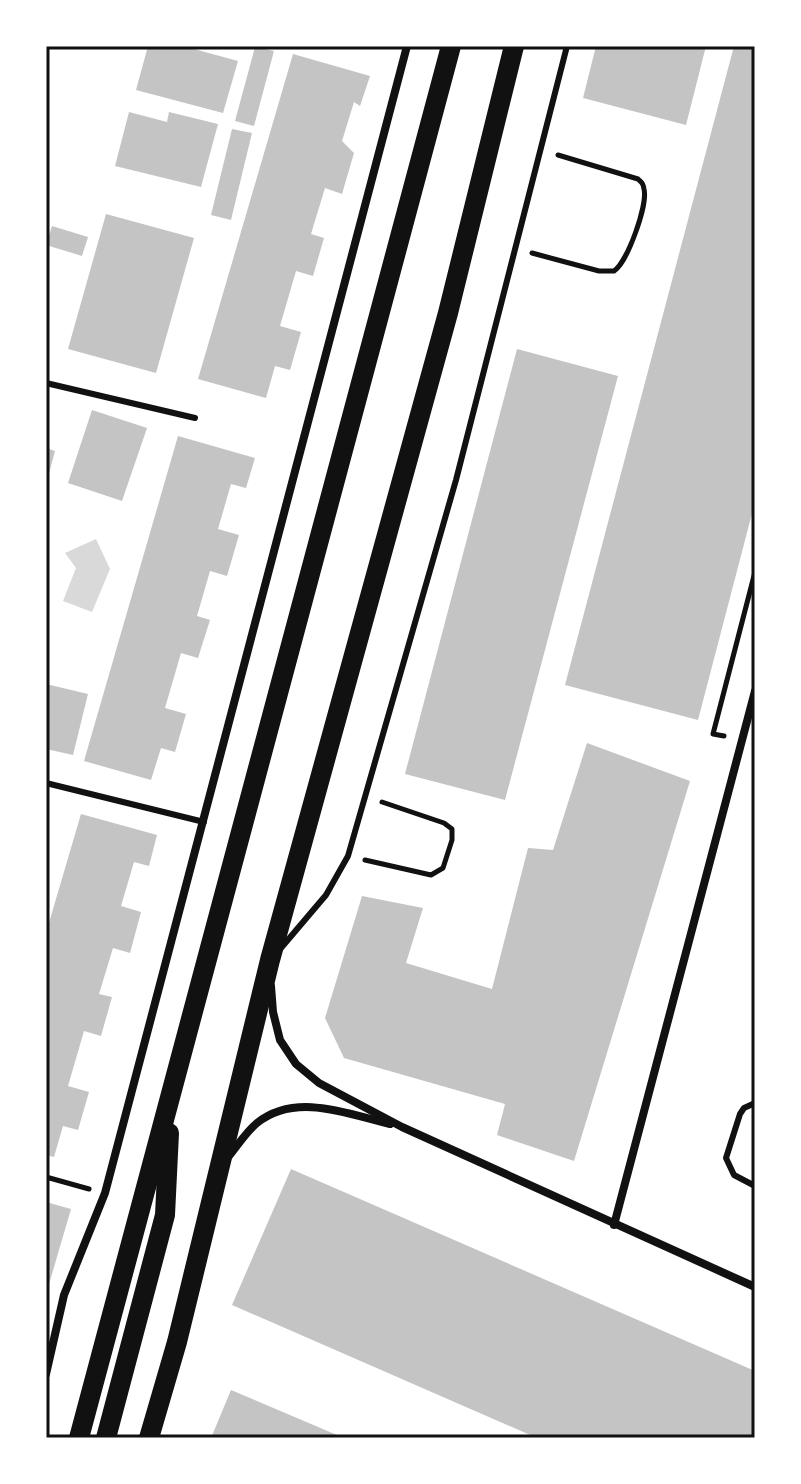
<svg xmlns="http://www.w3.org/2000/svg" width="801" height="1484" font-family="Jost,sans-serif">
<rect width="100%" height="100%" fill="#fff"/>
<path fill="#d9d9d9" d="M96,539l14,30 -18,43 -29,-11 13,-33 -11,-15z"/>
<g fill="#c4c4c4">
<path d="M148,46h35l55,15 -15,52 -87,-23z"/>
<path d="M596,46h110l-20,79 -103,-27z"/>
<path d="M734,46h21v456l-57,218 -133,-35z"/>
<path d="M255,47l19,4 -20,75 -19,-5z"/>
<path d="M293,54l77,22 -10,30 -6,-4 -12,39 12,12 -12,41 -17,-6 -14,46 13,4 -11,38 -17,-5 -16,55 21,6 -11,38 -15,-4 -9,32 -68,-19z"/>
<path d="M129,112l38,10 2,-10 49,12 -17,63 -86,-21z"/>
<path d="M232,129l20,4 -21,87 -20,-5z"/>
<path d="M106,214l88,24 -38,135 -88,-24z"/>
<path d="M52,226l36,11 -6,19 -36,-11z"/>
<path d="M517,349l101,27 -113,424 -100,-26z"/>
<path d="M92,410l55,18 -25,73 -54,-18z"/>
<path d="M178,436l77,22 -9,30 -15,-4 -13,45 21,6 -12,41 -17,-5 -13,45 13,4 -12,38 -17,-5 -16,55 21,6 -11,38 -14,-4 -10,32 -67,-19z"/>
<path d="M46,448l9,3 -8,30h-1z"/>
<path d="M46,684l42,10 -15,61 -27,-6z"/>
<path d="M587,743l103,38 -116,380 -77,-26 8,-31 -161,-46 -19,-40 37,-122 61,12 -17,55 86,26 36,-141 25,2z"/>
<path d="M81,814l76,21 -8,31 -15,-4 -13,44 20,6 -11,41 -17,-5 -14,46 13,3 -11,39 -17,-5 -16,55 21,6 -11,38 -15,-4 -9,31 -8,-2v-222z"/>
<path d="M291,1169l464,202v67h-218l-305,-133z"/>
<path d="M46,1202l25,7 -24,82h-1z"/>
<path d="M231,1390l113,48h-133z"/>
</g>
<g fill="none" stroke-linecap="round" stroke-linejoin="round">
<g stroke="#111" stroke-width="5">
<path d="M532,253l67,18h15c13,-8 34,-66 30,-82 -1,-6 -2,-6 -6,-10l-80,-24"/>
<path d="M724,736l-11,-2 42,-162"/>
<path d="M365,860l66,15 12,-7 9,-28v-11l-8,-6 -62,-21"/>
<path d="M46,1177l43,12"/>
</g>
<g stroke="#111" stroke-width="6">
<path d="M46,383l149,35"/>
<path d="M46,783l158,39"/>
<path d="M281,948l45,-53 22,-39 108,-376 111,-434"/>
<path d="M755,1103l-11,5 -4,6 -14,44 8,17 21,11"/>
</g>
<g stroke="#111" stroke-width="8">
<path d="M271,986l2,26 7,28 16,24 23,19 83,44 353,160"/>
<path d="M229,1156c9,-11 17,-24 28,-33 39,-31 91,-9 133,1"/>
<path d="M614,1225l141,-534"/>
<path d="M46,1374l18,-79 41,-102 302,-1147"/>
</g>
<g stroke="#111" stroke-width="20">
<path d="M79,1438l372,-1392"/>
<path d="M106,1438l59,-223 4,-82"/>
<path d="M149,1438l28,-96 93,-382 178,-647 66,-267"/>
</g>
</g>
<rect width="801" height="1484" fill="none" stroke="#ffffff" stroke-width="96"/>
<rect x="48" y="48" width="705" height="1388" fill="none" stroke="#111" stroke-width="3"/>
</svg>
